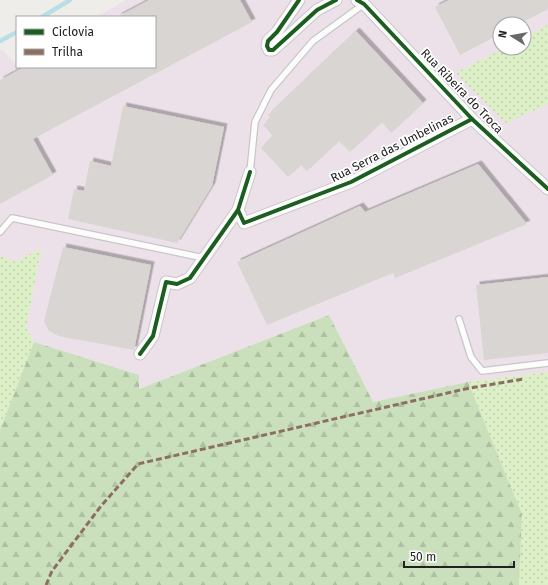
<svg xmlns="http://www.w3.org/2000/svg" width="548" height="585" font-family="'Fira Sans',sans-serif">
<defs>
<pattern id="grass-dots" width="8" height="8" patternUnits="userSpaceOnUse"><rect width="8" height="8" fill="#ddefc6"/><path d="M2 2h.1M6 6h.1" fill="none" stroke="#bdcdaa" stroke-width="1.8" stroke-linecap="round"/></pattern>
<pattern id="forest-firs" width="22" height="20" patternUnits="userSpaceOnUse"><rect width="22" height="20" fill="#cae0bc"/><path d="M5 1l3.5 6h-7zM16 11l3.5 6h-7z" fill="#adc0a1"/></pattern>
<filter id="shadow"><feDropShadow dx="3.5" dy="-3.5" stdDeviation="0" flood-color="#0004"/></filter>
</defs>
<rect width="100%" height="100%" fill="#efedea"/>
<path fill="#ede1e9" fill-rule="evenodd" d="M126,0h422v372l-80,10 -95,20 -44,-87 -190,74v-14l-105,-33 -8,-14 15,-80 -25,14 -16,-6v-206l2,-1 13,14 2,-1v5h138v-50h-59zM500,24h24v24h-24z"/>
<g fill="url(#grass-dots)">
<path d="M548,25v79l-42,19 -50,-50 48,-25h20v-10z"/>
<path d="M41,248l-15,80 8,14 -34,88v-174l16,6z"/>
<path d="M548,372v213h-29l3,-71 -54,-132z"/>
</g>
<path fill="url(#forest-firs)" d="M329,315l44,87 95,-20 54,132 -3,71h-519v-155l34,-88 105,33v14z"/>
<g fill="none" stroke-linecap="round" stroke-linejoin="round">
<g stroke="#badee6" stroke-width="4.5">
<path d="M42,17l28,-17"/>
<path d="M0,41l17,-9"/>
</g>
</g>
<g fill="#d8d5d2" filter="url(#shadow)">
<path d="M149,0h91l12,22 -219,117 20,36 -53,29v-124l24,-13h131v-50h-38z"/>
<path d="M449,0h99v9l-29,15h-19v10l-40,21 -25,-48z"/>
<path d="M356,31l67,72 -32,30 -9,-11 -32,30 -11,-11 -32,30 -6,-6 -13,12 -27,-29 12,-12 -10,-11 8,-7 -3,-3z"/>
<path d="M123,106l101,21 -12,59 -35,57 -109,-24 6,-30 10,2 6,-30 21,5z"/>
<path d="M478,164l49,60 -132,54 -2,-5 -126,52 -30,-63 123,-56 5,6z"/>
<path d="M63,247l88,18 -17,85 -76,-14 -10,-6 -4,-9z"/>
<path d="M548,277v76l-64,7 -8,-75z"/>
</g>
<g fill="none" stroke-linecap="round" stroke-linejoin="round">
<g stroke="#c8c7c6" stroke-width="8">
<g id="service">
<path d="M250,172l5,-50 16,-32 42,-49 51,-37"/>
<path d="M0,232l12,-14 192,40"/>
<path d="M459,319l12,38 11,14 66,-8"/>
</g>
</g>
<g stroke="#c8c7c6" stroke-width="13">
<g id="minor">
<path d="M299,0l-22,32 -9,9 -1,5 2,4h4l44,-40 19,-10"/>
<path d="M357,0l7,4 108,115 76,70"/>
<path d="M238,210l6,13 107,-41 121,-63"/>
<path d="M140,354l13,-18 13,-54 11,2 13,-6 48,-68 12,-38"/>
</g>
</g>
<use href="#service" stroke="#fdfcfc" stroke-width="5.5"/>
<use href="#minor" stroke="#fdfcfc" stroke-width="11"/>
<path stroke="#8d6e63" stroke-width="3" stroke-dasharray="6 3" stroke-linecap="butt" d="M46,585l6,-14 49,-65 37,-42 327,-75 58,-10"/>
<g stroke="#fff" stroke-width="6">
<g id="cycleway">
<path d="M299,0l-22,32 -9,9 -1,5 2,4h4l44,-40 19,-10"/>
<path d="M357,0l7,4 108,115 76,70"/>
<path d="M238,210l6,13 107,-41 121,-63"/>
<path d="M140,354l13,-18 13,-54 11,2 13,-6 48,-68 12,-38"/>
</g>
</g>
<use href="#cycleway" stroke="#1b5e20" stroke-width="4"/>
</g>
<g text-anchor="middle" stroke-width="3.5" stroke-linejoin="round" paint-order="stroke">
<g font-size="12" fill="#212121" stroke="#fff">
<text transform="translate(462 91) rotate(46)" y="4">Rua Ribeira do Troca</text>
<text transform="translate(392 148) rotate(-27)" y="4">Rua Serra das Umbelinas</text>
</g>
</g>
<rect x="16" y="16" width="140" height="52" fill="#ffffff" stroke="#a6a6a6"/>
<rect x="24" y="29" width="20" height="6" fill="#1b5e20" stroke="#a6a6a6"/>
<text x="52" y="36" font-size="12" fill="#212121">Ciclovia</text>
<rect x="24" y="49" width="20" height="6" fill="#8d6e63" stroke="#a6a6a6"/>
<text x="52" y="56" font-size="12" fill="#212121">Trilha</text>
<g transform="translate(512 36) rotate(281)"><circle r="19" fill="#ffffff" stroke="#a6a6a6"/>
<path d="M0-3L7 15L0 10L-7 15Z" fill="#696867"/>
<text y="-6" font-size="11" font-weight="bold" text-anchor="middle" fill="#212121">N</text>
</g>
<path d="M404 561v6h110v-6" fill="none" stroke="#212121" stroke-width="2"/>
<text x="410" y="561" font-size="12" fill="#212121" stroke="#ffffff" stroke-width="3" paint-order="stroke">50 m</text>
</svg>
